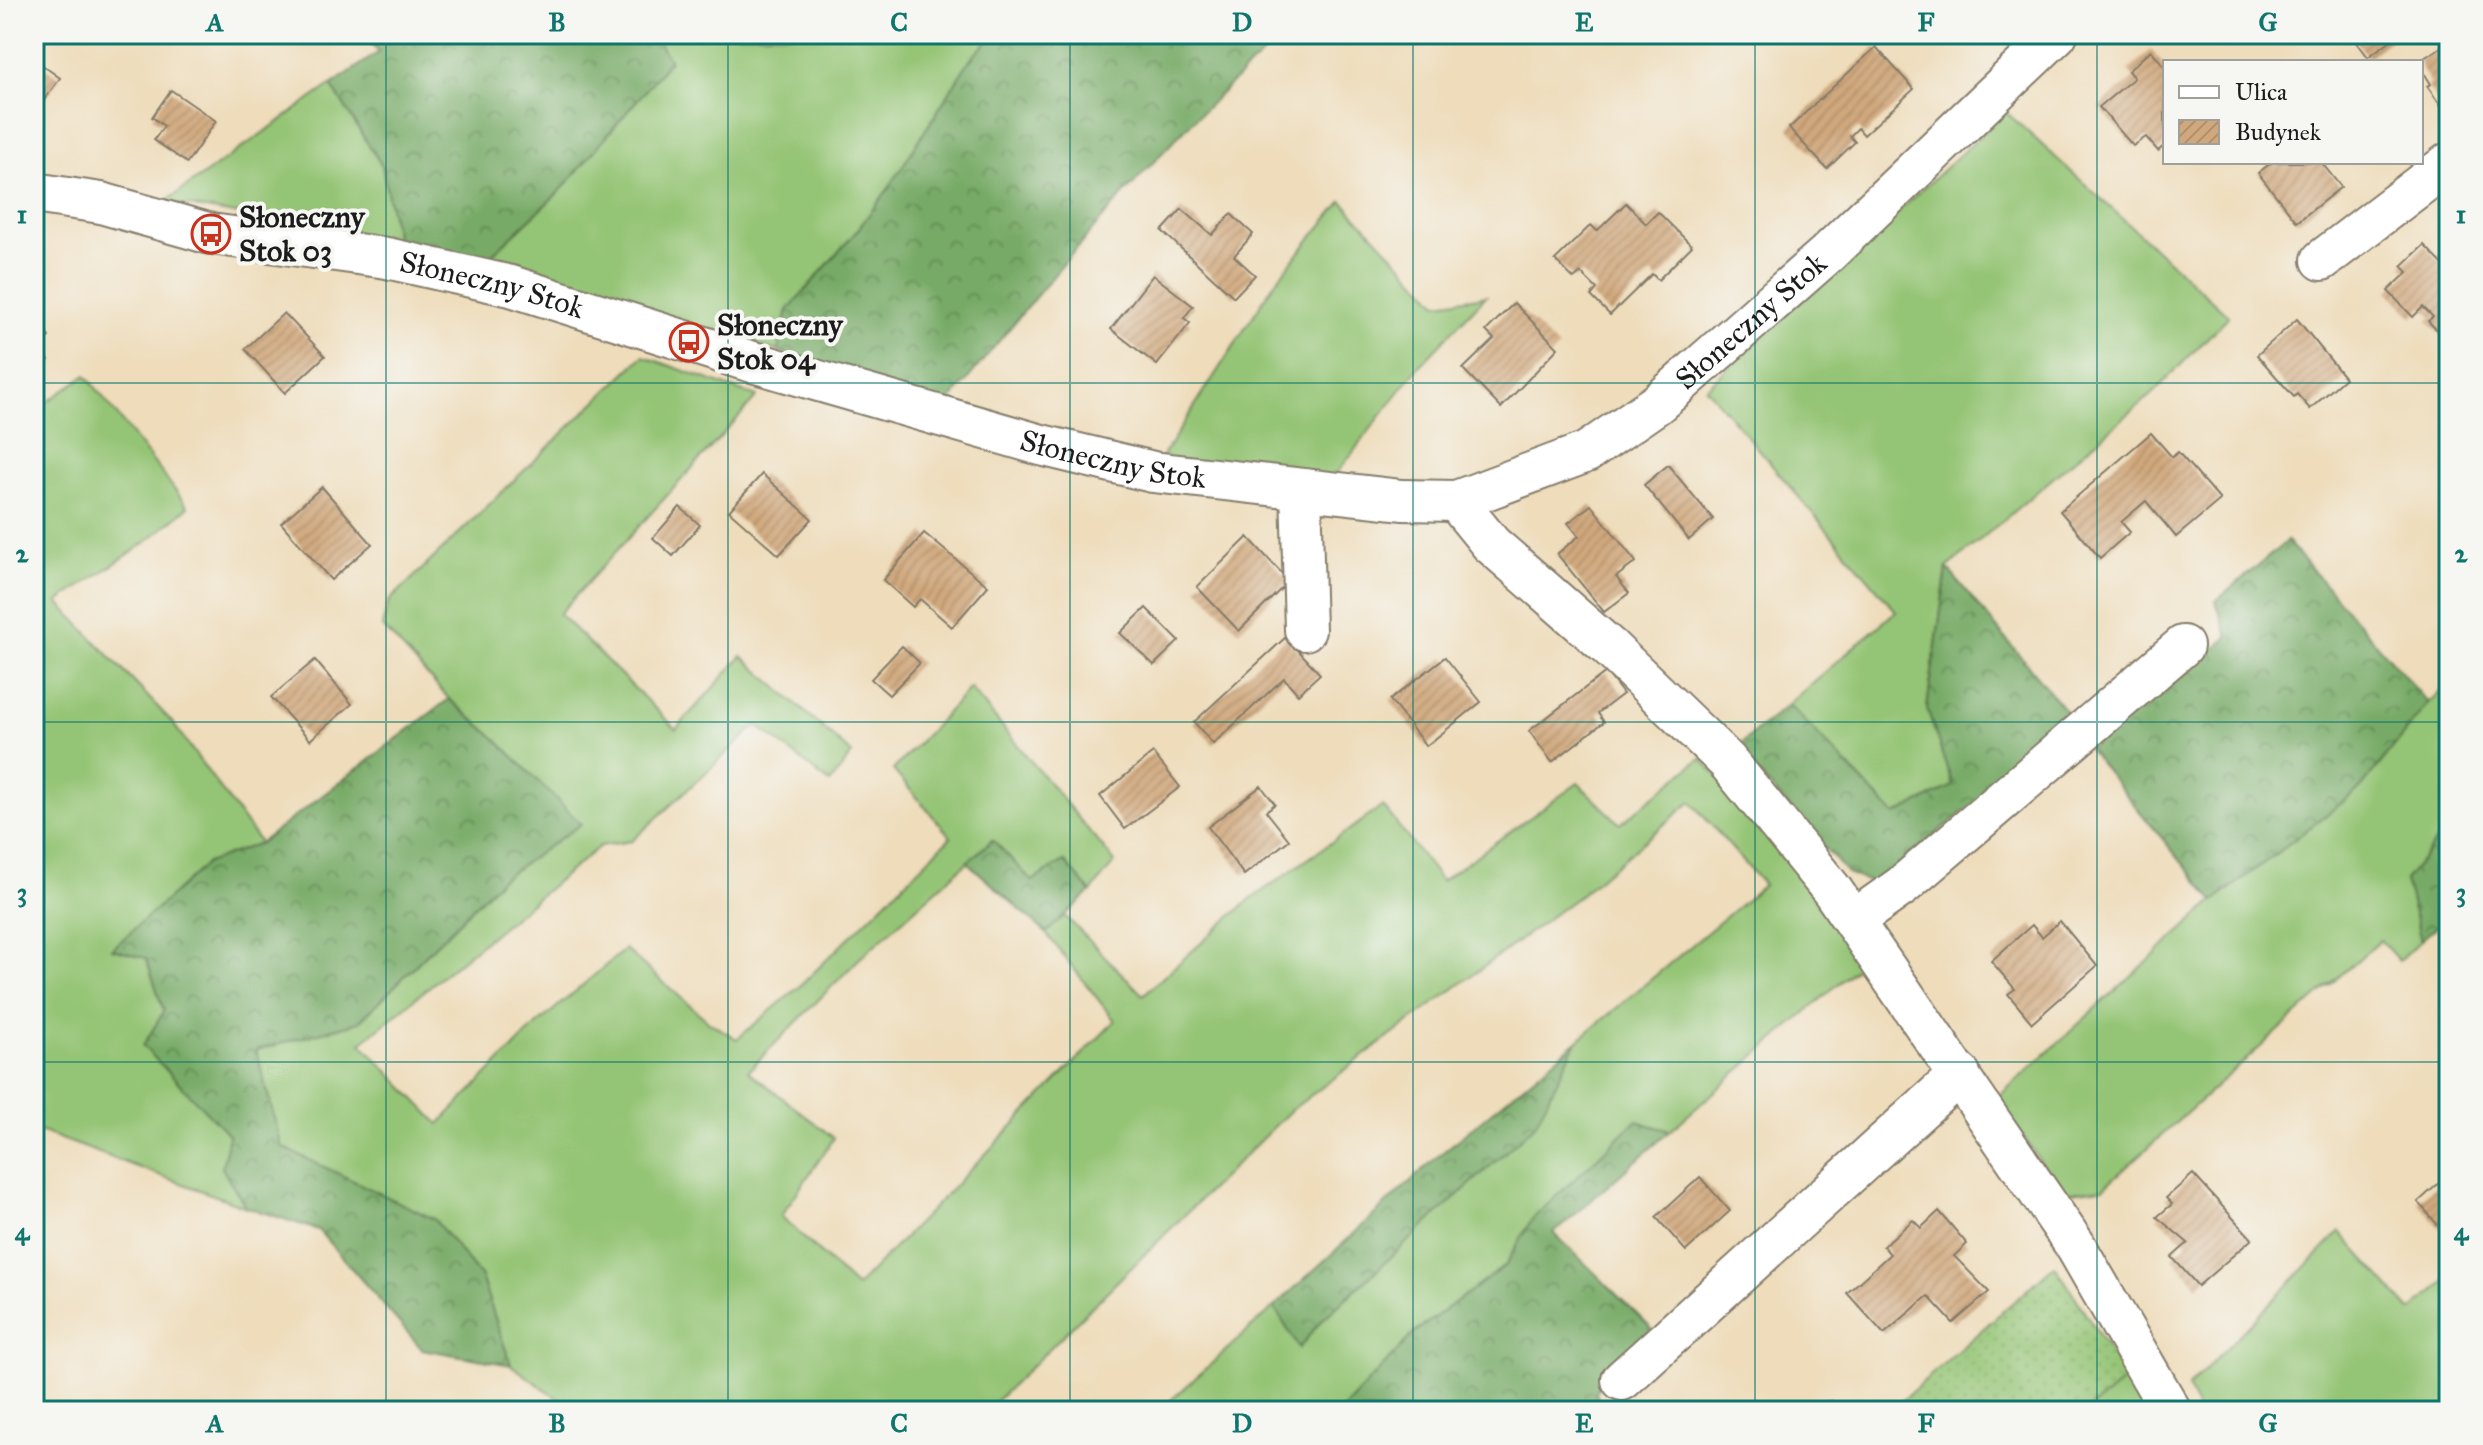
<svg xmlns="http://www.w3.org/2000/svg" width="2483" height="1445" font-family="'IM FELL Great Primer',serif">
<defs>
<pattern id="forest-crowns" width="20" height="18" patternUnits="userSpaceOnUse" patternTransform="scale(2)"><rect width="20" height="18" fill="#7a6"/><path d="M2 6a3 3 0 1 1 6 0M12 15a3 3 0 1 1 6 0" fill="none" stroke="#618a53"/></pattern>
<pattern id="garden-dots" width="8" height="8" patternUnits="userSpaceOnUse" patternTransform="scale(2)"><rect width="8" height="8" fill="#94c474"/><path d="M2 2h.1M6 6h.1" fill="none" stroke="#7fa864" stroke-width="1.8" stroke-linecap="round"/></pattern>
<pattern id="building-hatch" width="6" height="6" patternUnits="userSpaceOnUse" patternTransform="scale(2)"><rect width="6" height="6" fill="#d0a87d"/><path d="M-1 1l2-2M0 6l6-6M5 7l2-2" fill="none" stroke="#b2906b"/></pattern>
</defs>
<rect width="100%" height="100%" fill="#f6f6f2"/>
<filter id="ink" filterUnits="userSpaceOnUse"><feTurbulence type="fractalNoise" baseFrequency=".0125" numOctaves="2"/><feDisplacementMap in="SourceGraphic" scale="16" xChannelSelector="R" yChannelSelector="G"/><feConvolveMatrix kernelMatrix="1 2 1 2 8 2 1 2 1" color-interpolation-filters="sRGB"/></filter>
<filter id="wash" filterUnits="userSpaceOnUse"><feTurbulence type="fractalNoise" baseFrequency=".006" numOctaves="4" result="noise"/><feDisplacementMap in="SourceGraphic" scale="32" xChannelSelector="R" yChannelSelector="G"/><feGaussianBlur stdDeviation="1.8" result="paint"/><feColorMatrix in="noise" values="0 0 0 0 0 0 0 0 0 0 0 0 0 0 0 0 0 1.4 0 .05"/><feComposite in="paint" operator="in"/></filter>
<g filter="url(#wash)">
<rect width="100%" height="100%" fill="#eedcba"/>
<g fill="#94c474" stroke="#587048" stroke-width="2">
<path d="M653,34h341l-25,27 -80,127 -34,45 -67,77 -10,41 -297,-86 81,-76 108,-128z"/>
<path d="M331,85l51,81 15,76 -232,-40z"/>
<path d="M2006,112l223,204 -76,77 -206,175 -20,140 26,78 -58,29 -107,-111 108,-93 -190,-223z"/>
<path d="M1342,201l96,102 48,-7 -67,70 -88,115 -173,-18 117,-181z"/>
<path d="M643,356l114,41 -198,217 117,115 66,-73 110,98 -22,29 -73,-58 -125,116 -32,5 -239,197 78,81 97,-99 89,-76 84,73 28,17 62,-52 152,-150 -58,-67 77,-82 145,174 -24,30 -27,-31 -32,20 -40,-41 -134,120 -110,111 86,67 -53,78 75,71 259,-266 -69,-88 18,-18 79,80 104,-93 136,-96 58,75 137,-98 42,41 81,-66 98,110 63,95 -192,168 -34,-10 -104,99 -26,45 -91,67 -74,79h-182l115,-104 25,40 21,-25 214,-197 43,-84 187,-156 -73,-83 -111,93 -290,216 -304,300h-410l-65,-46 -30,-88 -47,-58 -153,-72 -25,-97 103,-28 141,-142 80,-56 -87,-88 -44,-37 -67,-73 7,-25z"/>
<path d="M86,375l102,132 -43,36 -87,59 113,119 89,122 -53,20 -94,85 33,10 18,53 -20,35 85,89 -7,33 24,39 -212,-78v-718z"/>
<path d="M2449,683v143l-44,54 16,60 -22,21 -19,-21 -277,248 -40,5 -67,-94 218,-198 147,-113 67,-85z"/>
<path d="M2340,1232l71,79 38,-33v133h-252l-9,-24z"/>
<path d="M2127,1378l19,29 -5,4h-54z"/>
</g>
<g fill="url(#forest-crowns)" stroke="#4a6341" stroke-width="2">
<path d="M364,34h289l17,27 -108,128 -81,76 -84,-23 -15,-76 -51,-81 48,-33z"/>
<path d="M994,34h292c-131,113 -232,240 -341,373l-167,-56 10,-41 67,-77 34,-45 80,-127z"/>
<path d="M2287,541l141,162 -67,85 -147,113 -126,-152 140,-112 -12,-36z"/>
<path d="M1947,568l128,154 -201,162 -27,-11 -111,-125 52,-44 107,111 58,-29 -26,-78z"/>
<path d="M449,699l44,37 88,88 -81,56 -141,142 -103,28 26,97 152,72 47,58 30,88 -89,-16 -104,-119 -72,-23 -24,-39 7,-33 -86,-89 21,-35 -18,-53 -34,-9 95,-86 53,-20z"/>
<path d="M2449,826v90l-28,24 -16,-60z"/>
<path d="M993,840l39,41 32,-20 27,31 -45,41 -79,-71z"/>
<path d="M1577,1041l-42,84 -215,197 -21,26 -25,-41 163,-150z"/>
<path d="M1636,1121l34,10 -116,102 98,96 -56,61 5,21h-260l74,-79 91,-67 25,-45z"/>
</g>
<path fill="url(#garden-dots)" stroke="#587048" stroke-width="2" d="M2055,1265l72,113 -40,33h-197z"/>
<g id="blocks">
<g fill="url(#building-hatch)">
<path d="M2351,34h48l-31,23z"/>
<path d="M2449,42v63l-6,4 -16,-23 4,-2 -10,-16v-8z"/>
<path d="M1876,47l38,42 -50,46 -6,-7 -8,8 5,6 -28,27 -38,-41z"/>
<path d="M2151,50l14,17v78l-7,6 -12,-14 -13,9 -34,-39 35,-29 -6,-7z"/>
<path d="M34,59l26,19 -26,36z"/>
<path d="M171,90l45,31 -29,42 -33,-23 10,-14 -12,-9z"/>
<path d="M2272,162h49l20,25 -44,35 -39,-49z"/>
<path d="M1626,203l20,21 12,-12 34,34 -34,34 -6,-6 -42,41 -19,-19 6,-7 -16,-16 -7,6 -19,-19 36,-35 6,6z"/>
<path d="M1182,209l30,26 19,-21 22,20 -19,22 21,19 -21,22 -72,-66z"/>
<path d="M2424,245l25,26v72l-21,-22 5,-4 -10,-10 -10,10 -25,-26 20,-19 -6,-6z"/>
<path d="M1153,275l40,31 -9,12 6,5 -33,42 -46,-36z"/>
<path d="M1514,303l44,45 -57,60 -38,-39 31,-30 -8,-8z"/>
<path d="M284,313l41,43 -40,37 -40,-44z"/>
<path d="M34,317l15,20 -11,8 11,15 -15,11z"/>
<path d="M2297,319l48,59 -35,31 -13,-15 -3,3 -37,-42z"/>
<path d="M2151,433l21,24 6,-5 42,48 -44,37 -30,-36 -25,21 9,10 -30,26 -40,-47z"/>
<path d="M1668,465l45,54 -24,21 -45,-55z"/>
<path d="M762,474l50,45 -33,36 -50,-44z"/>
<path d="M322,487l50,57 -41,36 -50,-57z"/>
<path d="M1591,505l45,57 -20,15 13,16 -25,19 -47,-58 22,-18 -11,-13z"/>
<path d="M680,507l20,18 -27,31 -20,-18z"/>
<path d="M924,533l64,53 -36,41 -32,-28 -7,8 -30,-27z"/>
<path d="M1248,537l41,44 -50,50 -42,-44z"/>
<path d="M1146,608l33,33 -25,24 -34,-32z"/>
<path d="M1286,637l34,37 -22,20 -14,-16 -71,66 -19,-22z"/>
<path d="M902,646l18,17 -31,32 -18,-16z"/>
<path d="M1445,657l36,45 -55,44 -36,-46z"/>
<path d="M315,660l37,44 -42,36 -39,-43z"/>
<path d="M1606,672l17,22 -25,19 6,9 -52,40 -23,-31z"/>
<path d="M1153,753l27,34 -55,42 -25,-33z"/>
<path d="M1261,786l14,18 -9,7 23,29 -45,35 -36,-48z"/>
<path d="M2060,921l37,45 -65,57 -24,-29 7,-5 -24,-28 41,-36 10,12z"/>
<path d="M2193,1174l59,65 -54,47 -26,-29 16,-14 -31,-26 15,-13 -6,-6z"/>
<path d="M2449,1174v64l-31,-36z"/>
<path d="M1700,1177l30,34 -44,40 -30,-34z"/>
<path d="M1939,1211l28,33 -13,12 35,36 -36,31 -25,-27 -44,38 -37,-41 43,-39 -7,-8 30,-26 8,8z"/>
<path d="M1831,1401l13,4 5,6h-36l4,-8z"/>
</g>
</g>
</g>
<g filter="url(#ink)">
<use href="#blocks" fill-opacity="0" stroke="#857c6b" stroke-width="2"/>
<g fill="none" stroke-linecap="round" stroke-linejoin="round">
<g stroke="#857c6b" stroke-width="44">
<g id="minor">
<path id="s1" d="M34,193l67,10 110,31 176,24 124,28 228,72 302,87 112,27 249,28 54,1 131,-49 71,-49 169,-149 230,-220"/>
<path d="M2322,260l127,-97"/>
<path d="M1301,489l4,141"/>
<path d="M1456,501l35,43 118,103 118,114 105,129 243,355 96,166"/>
<path d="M1854,920l48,-34 281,-240"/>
<path d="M1622,1380l338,-306"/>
</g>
</g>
<use href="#minor" stroke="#fff" stroke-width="40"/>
</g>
</g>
<path fill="none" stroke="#0f766e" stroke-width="2" stroke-opacity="0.55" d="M386,34v1377M728,34v1377M1070,34v1377M1413,34v1377M1755,34v1377M2097,34v1377M34,383h2415M34,722h2415M34,1062h2415"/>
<defs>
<g id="bus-ring" transform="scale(2)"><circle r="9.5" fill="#f6f6f2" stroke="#c8321e" stroke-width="1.5"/><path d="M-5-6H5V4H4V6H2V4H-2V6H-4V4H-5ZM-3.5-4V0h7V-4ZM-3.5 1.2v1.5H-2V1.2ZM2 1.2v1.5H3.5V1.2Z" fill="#c8321e"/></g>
</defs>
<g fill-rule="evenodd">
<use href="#bus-ring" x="211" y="234"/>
<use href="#bus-ring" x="689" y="342"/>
</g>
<g text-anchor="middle" stroke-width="8" stroke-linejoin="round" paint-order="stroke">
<g font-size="30" font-weight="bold" fill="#1c1c1c" stroke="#f6f6f2" text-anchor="start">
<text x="239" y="227">Słoneczny<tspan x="239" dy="34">Stok 03</tspan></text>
<text x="717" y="335">Słoneczny<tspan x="717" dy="34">Stok 04</tspan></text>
</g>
<g font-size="30" fill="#1c1c1c" stroke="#f6f6f2">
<text dy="10" stroke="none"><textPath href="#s1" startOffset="468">Słoneczny Stok</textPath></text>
<text dy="10" stroke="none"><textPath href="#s1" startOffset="1810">Słoneczny Stok</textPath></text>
<text dy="10" stroke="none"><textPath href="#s1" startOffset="1114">Słoneczny Stok</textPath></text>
</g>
</g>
<rect width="2483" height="1445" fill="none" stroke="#f6f6f2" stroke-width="88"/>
<rect x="2163" y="60" width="260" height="104" fill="#f6f6f2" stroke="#9f9f9c" stroke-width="2"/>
<rect x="2179" y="86" width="40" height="12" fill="#ffffff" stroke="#9f9f9c" stroke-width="2"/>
<text x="2235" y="100" font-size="24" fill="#1c1c1c">Ulica</text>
<rect x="2179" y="120" width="40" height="24" fill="url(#building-hatch)" stroke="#9f9f9c" stroke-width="2"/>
<text x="2235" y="140" font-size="24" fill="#1c1c1c">Budynek</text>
<rect x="44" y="44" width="2395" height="1357" fill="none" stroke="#0f766e" stroke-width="3"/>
<g font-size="26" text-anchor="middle" font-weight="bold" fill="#0f766e">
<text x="215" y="31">A</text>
<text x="557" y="31">B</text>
<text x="899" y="31">C</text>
<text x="1242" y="31">D</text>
<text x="1584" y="31">E</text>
<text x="1926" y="31">F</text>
<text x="2268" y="31">G</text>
<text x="22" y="223">1</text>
<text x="2461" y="223">1</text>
<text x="22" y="562">2</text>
<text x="2461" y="562">2</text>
<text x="22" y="901">3</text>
<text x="2461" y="901">3</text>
<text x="22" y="1240">4</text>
<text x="2461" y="1240">4</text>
<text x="215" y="1432">A</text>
<text x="557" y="1432">B</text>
<text x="899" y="1432">C</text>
<text x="1242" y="1432">D</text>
<text x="1584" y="1432">E</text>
<text x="1926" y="1432">F</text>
<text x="2268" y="1432">G</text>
</g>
</svg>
